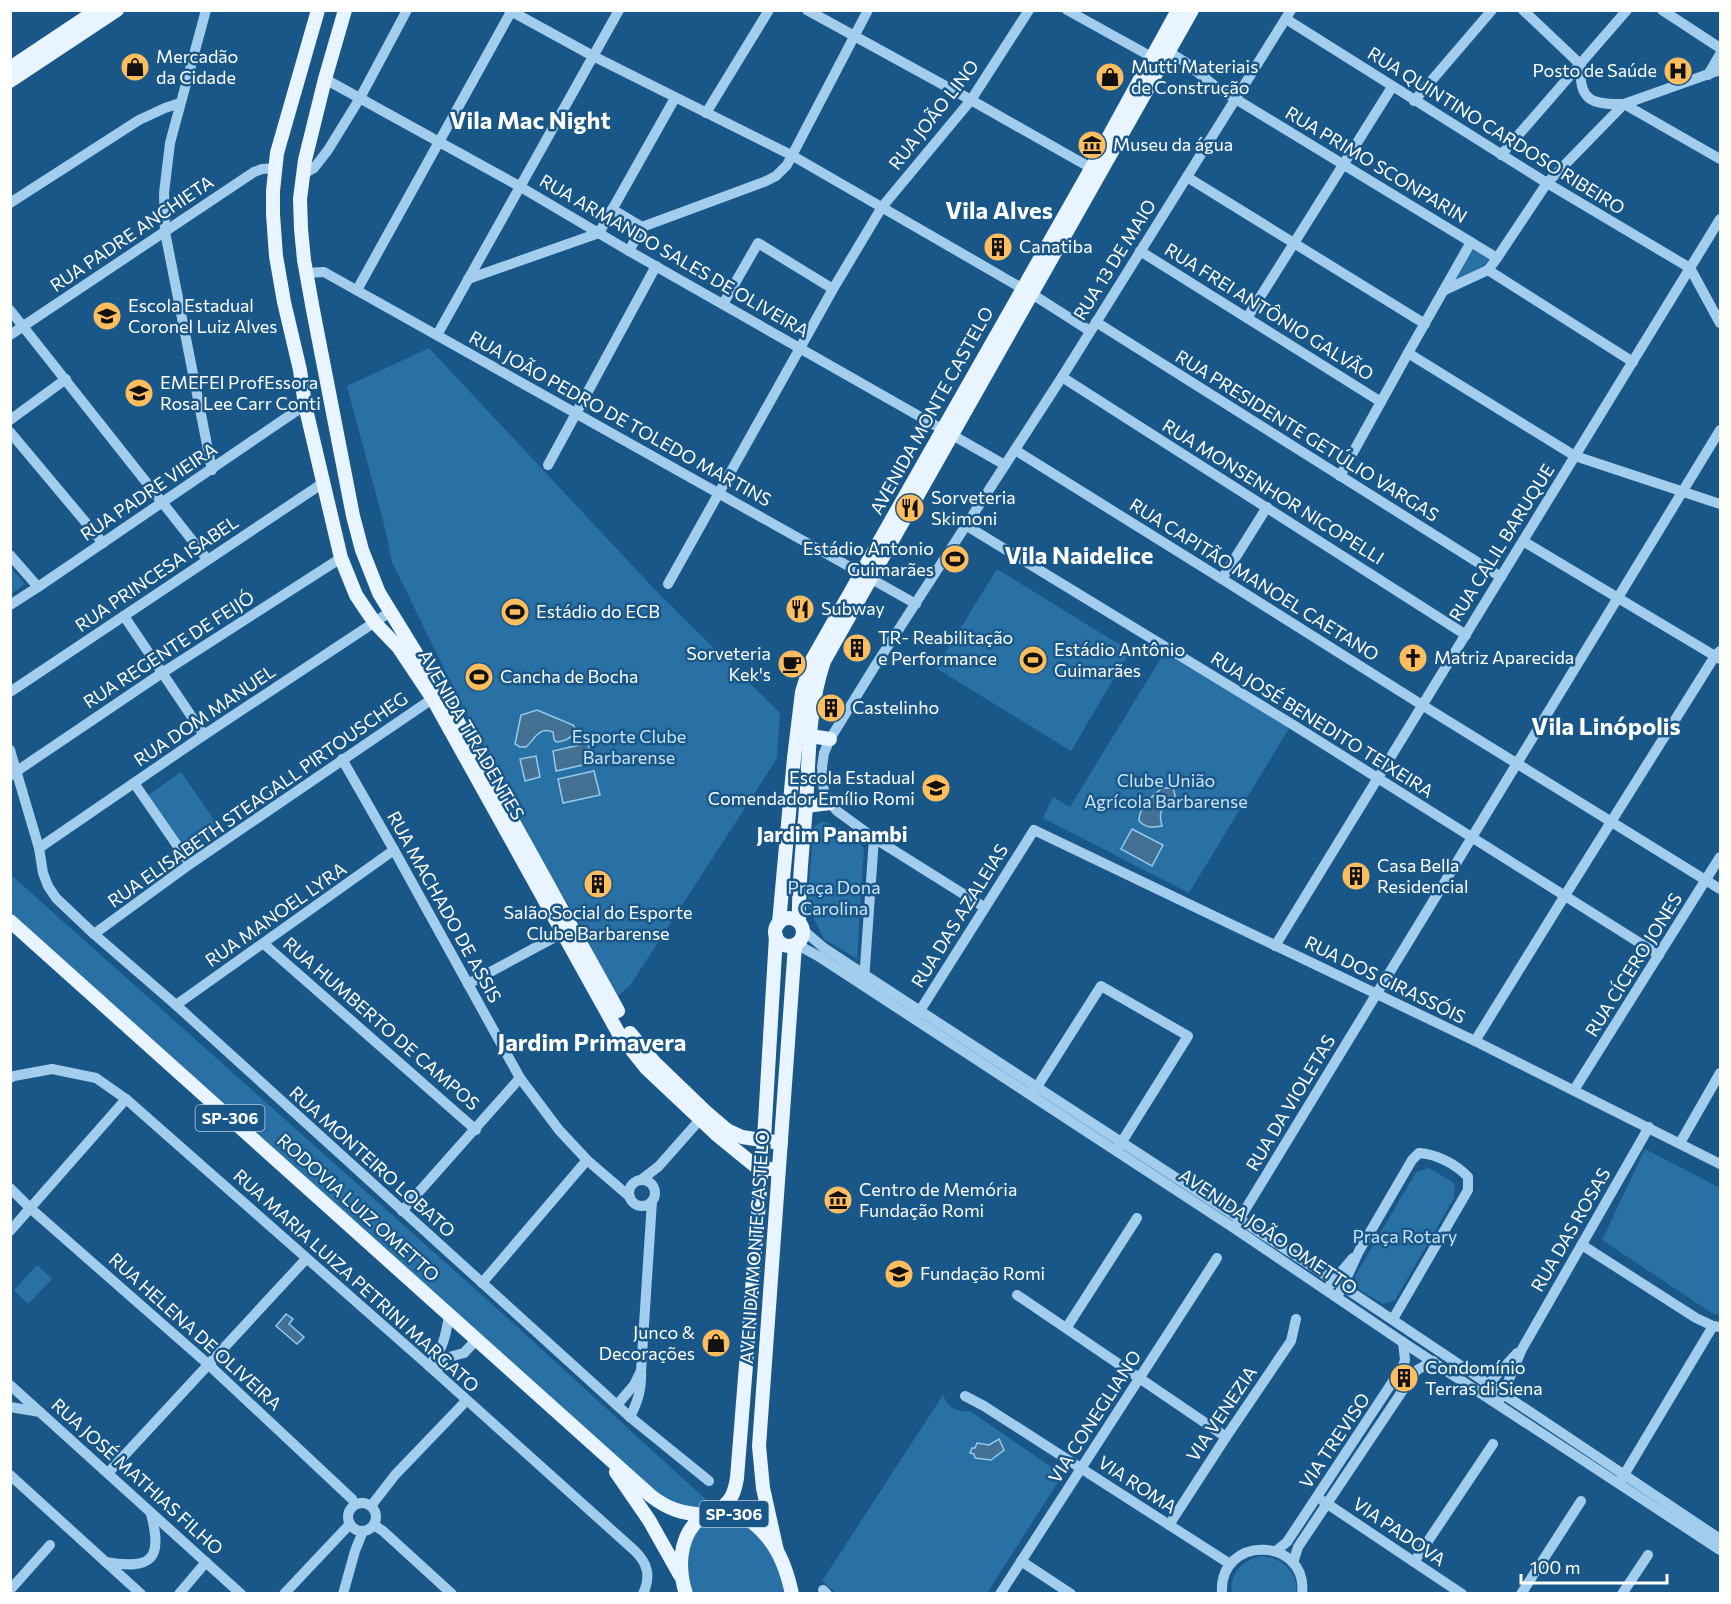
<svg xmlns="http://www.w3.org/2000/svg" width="1731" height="1604" font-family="Commissioner,sans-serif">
<rect width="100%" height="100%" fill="#1a5789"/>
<g fill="#2970a5">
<path d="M1472,249l17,10 -7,9 -31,16z"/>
<path d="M429,348l230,246 121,119 -3,45 -3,5 -143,221 -13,12 -13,-22 -27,-53 -37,-62 -85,-166 -64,-131 -8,-38 -37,-138z"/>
<path d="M11,568l14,16 -14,10z"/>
<path d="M997,569l133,82 -59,100 -135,-83z"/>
<path d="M1164,653l126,74 -101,166 -146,-75 10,-21 17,10z"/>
<path d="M181,772l38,55 -34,24 -38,-55z"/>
<path d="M821,822c19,2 29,13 43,26l-7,111 -33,-20 -17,-34 7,-78z"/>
<path d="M10,874l492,439 211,193 -16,4 -25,-4 -454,-403 -207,-190z"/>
<path d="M1645,1149l75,39v127l-7,-1 -111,-74z"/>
<path d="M1429,1168l25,15 1,5 -1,10 -59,102 -12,4 -26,-16 -2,-12 61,-104z"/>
<path d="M37,1265l15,14 -24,25 -14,-14z"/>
<path d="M943,1395c5,12 13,18 27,16l84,58 4,6v7l-71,111h-151l-14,-12z"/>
<path d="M717,1519c41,0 61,39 69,75h-95c-3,-11 -6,-45 -1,-54 6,-11 17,-17 27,-21z"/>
<path d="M1263,1556c19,2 36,16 33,38l-64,-1c-3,-20 11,-34 31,-37z"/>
</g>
<g fill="#437093" stroke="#95caef" stroke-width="1.5">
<path d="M537,710l36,15 2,3c-2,10 -9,13 -19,14l-2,-3 -1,-7c-14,-6 -18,7 -27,15h-6l-5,-3 6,-29z"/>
<path d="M588,743l4,20 -36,8 -3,-20z"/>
<path d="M536,756l4,21 -15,4 -5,-22z"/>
<path d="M594,771l6,24 -37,8 -5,-24z"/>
<path d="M1162,788h11l2,7 -1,6c-13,8 -16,9 -12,25 -10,2 -16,2 -23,-5 0,-15 12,-23 23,-33z"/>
<path d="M1132,829l31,16 -11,21 -31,-17z"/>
<path d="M286,1314l7,5 -4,5 15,13 -7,7 -21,-18z"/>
<path d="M999,1439l5,11 -13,10 -16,-2 -1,-4 -4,-1 2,-5h3l2,-5 12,2z"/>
</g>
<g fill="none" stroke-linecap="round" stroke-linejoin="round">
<g stroke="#a2cded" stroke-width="10">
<path d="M206,10l-36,133 -6,50 1,39 47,238"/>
<path d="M509,10l84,46 200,100 239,138 58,37"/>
<path d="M807,10l164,90 127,72"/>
<path d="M1067,10l92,51"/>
<path d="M1523,10l58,55c-3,35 10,40 43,39l96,55"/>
<path d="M1662,10l58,38"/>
<path d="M1286,19l261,164 143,85 30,55"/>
<path d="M1169,52l16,10 31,25 281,171"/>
<path d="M1708,75l12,-21"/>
<path d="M325,79l194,107 110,65 376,214"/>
<path d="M1414,101l78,-91"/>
<path d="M706,113l63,-103"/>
<path d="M1501,155l126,-145"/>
<path d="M303,174l11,-6 14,-18 32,-52 47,-88"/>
<path d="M1187,177l238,147"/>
<path d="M10,203l129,-83 26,-12 15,-5"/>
<path d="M612,209l30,18"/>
<path d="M629,251l13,-24 122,-45 12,-6 11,-11 81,-155"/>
<path d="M1140,251l241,151"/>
<path d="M1488,270l145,92"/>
<path d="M306,273l18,-1 592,332"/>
<path d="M468,279l131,-46 76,-135"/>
<path d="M357,290l155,-280"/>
<path d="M1445,290l43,-20 9,-12 50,-75 77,-79 96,-34"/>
<path d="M723,304l35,-61 75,46"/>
<path d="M10,310l197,249"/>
<path d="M1247,318l145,-231"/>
<path d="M1096,322l405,255"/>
<path d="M10,335l244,-163 8,-3 13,-1"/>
<path d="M437,335l182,-325"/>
<path d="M1408,353l167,103 145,48"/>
<path d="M1062,377l404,258"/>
<path d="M10,420l56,-41"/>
<path d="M10,432l93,111"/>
<path d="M1015,450l207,129 200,126 298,184"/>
<path d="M548,465l108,-199"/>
<path d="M1340,476l68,-123 63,-111"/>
<path d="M967,526l328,200 364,229"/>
<path d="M1523,541l197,118"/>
<path d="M10,555l28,32"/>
<path d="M1222,579l45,-72"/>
<path d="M668,584l165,-295 49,-82 89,-107 58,-90"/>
<path d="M10,605l28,-18 267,-182"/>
<path d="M124,616l80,119"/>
<path d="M10,692l313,-209"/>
<path d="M10,750l29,98 4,25 5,13 8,12 38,36 82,71 454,412 79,64"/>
<path d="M342,759l52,91 126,228 39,52 28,30 43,37"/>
<path d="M11,775l151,-102 179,-115"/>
<path d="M134,783l56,81"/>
<path d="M39,848l165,-113 186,-123"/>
<path d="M984,907l-110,-69 -37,-27 -7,-8 -6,-11 -2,-25 2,-14 6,-14 45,-73 187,-289 229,-367"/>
<path d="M803,930l21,18 41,27 468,305 387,259"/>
<path d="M94,934l96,-70 248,-169"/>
<path d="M264,944l212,186"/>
<path d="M796,944l22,12 416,272 170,115 316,207"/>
<path d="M1275,946l445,-727"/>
<path d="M864,981l10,-143"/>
<path d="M468,984l100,-54"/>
<path d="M176,1005l218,-155"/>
<path d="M916,1017l118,-187 441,211 245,123"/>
<path d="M1475,1041l89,-144 151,-241 5,-5"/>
<path d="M10,1078l4,-2 38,-7 44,9 30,21 302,266 207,186c13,13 16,25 8,43"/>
<path d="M1574,1090l146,-233"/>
<path d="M1033,1093l68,-107 87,50 -70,112"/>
<path d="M1680,1143l40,-70"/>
<path d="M641,1180l18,-14 45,-51"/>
<circle cx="642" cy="1193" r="13"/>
<path d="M10,1188l20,20 179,157 143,134 3,5"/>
<path d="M402,1211l118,-133"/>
<path d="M1237,1223l483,-793"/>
<path d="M10,1231l116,-132"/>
<path d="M1582,1245l114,73 17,8 7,1"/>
<path d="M482,1283l105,-123"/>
<path d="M1330,1285l23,-27"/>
<path d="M1340,1292l19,-41 53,-91 7,-7c17,1 37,11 49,24v13l-75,129"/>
<path d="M1017,1295l209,142"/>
<path d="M1067,1327l70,-109"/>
<path d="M429,1366c14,-16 17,-31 20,-51"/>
<path d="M435,1371l14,-14 15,-4 13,-14"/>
<path d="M10,1385l231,209"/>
<path d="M1485,1388l32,-35"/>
<path d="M965,1396l19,10 246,158"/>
<path d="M1501,1398l21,-49 127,-222"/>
<path d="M617,1405l17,-20 7,-14"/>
<path d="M10,1407l30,5"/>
<path d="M630,1417c8,-16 12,-28 11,-46l11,-170"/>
<path d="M108,1473l198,-214"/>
<path d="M10,1475l131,119"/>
<path d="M1621,1480l92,-154"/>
<path d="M1323,1501l139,93"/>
<circle cx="362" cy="1517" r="14"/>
<path d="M371,1506l24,-31 71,-74"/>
<path d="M374,1525l9,6 69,63"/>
<path d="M1169,1525l57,-88 65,-96 5,-22"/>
<path d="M1276,1551l11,-9 116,-176 2,-6 -2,-18"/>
<path d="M1021,1561l50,33"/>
<path d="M106,1562c46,8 57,-3 45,-48"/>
<path d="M1414,1562l79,-118"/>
<path d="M1293,1563l5,-16 105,-157 14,-20 16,-9"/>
<path d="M10,1590l40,-45"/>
<path d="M823,1590l4,4"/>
<path d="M179,1594l27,-32"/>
<path d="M284,1594l66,-70"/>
<path d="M343,1594l12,-43 8,-20"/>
<path d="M1000,1594l217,-336"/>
<path d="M1222,1594c-4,-61 87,-57 80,0"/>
<path d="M1521,1594l60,-93"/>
<path d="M1622,1594l26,-39"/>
</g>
<g stroke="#e8f4ff" stroke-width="14">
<path d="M318,10l-41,143 -4,38v23l3,42 8,46 16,68 5,35 36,153 15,37 8,12 11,16 24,25 34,51 186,335 27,34 70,66 38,31 8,3 16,2"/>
<path d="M345,10l-20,69 -20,81 -5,39 1,30 3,31 9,50 40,206 9,34 17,43 75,122 164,296"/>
<path d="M10,68l87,-58"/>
<path d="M10,81l107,-71"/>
<path d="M810,736l20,3"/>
<path d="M806,806l24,-3"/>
<circle cx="789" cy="932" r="14"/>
<path d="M10,921l641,575c18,14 31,17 53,19"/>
<path d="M799,922c-1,-38 4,-77 7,-115 3,-48 2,-99 18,-146l368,-651"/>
<path d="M779,923l15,-165 8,-66 10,-32 279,-491 87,-159"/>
<path d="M630,1033l24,29 52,50 21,18 15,7 39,6"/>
<path d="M616,1472l33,48 31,55"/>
<path d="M717,1512c14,-12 17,-16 20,-34l27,-339 12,-203"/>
<path d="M777,1551l-14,-63 -4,-42 36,-501"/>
<path d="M686,1594c-22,-68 34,-116 83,-55 12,15 19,36 23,55"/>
</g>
</g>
<defs>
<g id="shop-disc" transform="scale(1.5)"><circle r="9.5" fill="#ffbe5e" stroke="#1a5789"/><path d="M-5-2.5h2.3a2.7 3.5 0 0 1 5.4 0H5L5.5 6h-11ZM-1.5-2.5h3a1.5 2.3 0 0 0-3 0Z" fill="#111"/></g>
<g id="hospital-disc" transform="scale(1.5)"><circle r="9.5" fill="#ffbe5e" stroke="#1a5789"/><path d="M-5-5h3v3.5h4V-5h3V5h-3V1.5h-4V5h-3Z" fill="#111"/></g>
<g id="museum-disc" transform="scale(1.5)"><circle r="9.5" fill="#ffbe5e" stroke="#1a5789"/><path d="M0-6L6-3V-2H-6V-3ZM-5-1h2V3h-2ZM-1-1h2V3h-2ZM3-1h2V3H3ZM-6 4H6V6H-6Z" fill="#111"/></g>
<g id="building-disc" transform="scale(1.5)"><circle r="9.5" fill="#ffbe5e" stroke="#1a5789"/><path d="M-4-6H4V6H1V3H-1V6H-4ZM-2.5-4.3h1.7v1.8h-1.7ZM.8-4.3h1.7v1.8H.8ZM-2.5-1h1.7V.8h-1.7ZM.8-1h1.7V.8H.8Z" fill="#111"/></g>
<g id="school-disc" transform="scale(1.5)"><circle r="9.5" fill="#ffbe5e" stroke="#1a5789"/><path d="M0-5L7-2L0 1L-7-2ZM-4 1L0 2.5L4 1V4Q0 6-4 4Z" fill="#111"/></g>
<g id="restaurant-disc" transform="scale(1.5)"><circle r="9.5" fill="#ffbe5e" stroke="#1a5789"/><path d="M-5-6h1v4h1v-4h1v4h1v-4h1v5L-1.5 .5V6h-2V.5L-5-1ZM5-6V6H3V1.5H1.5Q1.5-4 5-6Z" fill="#111"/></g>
<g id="stadium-disc" transform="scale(1.5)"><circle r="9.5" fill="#ffbe5e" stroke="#1a5789"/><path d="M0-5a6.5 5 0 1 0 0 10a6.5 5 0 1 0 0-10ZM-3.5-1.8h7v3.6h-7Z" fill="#111"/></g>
<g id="church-disc" transform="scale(1.5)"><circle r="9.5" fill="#ffbe5e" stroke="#1a5789"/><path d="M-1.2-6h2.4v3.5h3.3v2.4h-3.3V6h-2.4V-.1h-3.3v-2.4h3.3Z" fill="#111"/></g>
<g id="cafe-disc" transform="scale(1.5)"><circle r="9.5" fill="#ffbe5e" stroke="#1a5789"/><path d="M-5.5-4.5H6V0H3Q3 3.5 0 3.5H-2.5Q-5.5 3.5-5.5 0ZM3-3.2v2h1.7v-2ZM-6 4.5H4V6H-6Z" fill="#111"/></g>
</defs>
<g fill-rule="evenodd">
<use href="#shop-disc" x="135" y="67"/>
<use href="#hospital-disc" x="1678" y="71"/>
<use href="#shop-disc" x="1110" y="77"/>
<use href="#museum-disc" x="1092" y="145"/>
<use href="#building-disc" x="998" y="247"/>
<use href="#school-disc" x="107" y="316"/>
<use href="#school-disc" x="139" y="393"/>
<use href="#restaurant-disc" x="910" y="508"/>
<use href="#stadium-disc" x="955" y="559"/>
<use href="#restaurant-disc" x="800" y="609"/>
<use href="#stadium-disc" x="515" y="612"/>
<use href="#building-disc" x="857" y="648"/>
<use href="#church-disc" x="1413" y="658"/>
<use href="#stadium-disc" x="1033" y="660"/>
<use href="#cafe-disc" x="792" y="664"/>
<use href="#stadium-disc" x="479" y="677"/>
<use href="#building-disc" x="831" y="708"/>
<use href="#school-disc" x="936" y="788"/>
<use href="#building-disc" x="1356" y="876"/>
<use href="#building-disc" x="598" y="884"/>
<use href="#museum-disc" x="838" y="1200"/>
<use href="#school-disc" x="899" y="1274"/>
<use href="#shop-disc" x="716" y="1343"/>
<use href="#building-disc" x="1404" y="1378"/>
</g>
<g text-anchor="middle" stroke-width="5" stroke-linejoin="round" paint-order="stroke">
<g fill="#1a5789" stroke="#bacddc" stroke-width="1.5">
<rect x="195.5" y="1105" width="69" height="26" rx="4.5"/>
<rect x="699.5" y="1501" width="69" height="26" rx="4.5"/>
</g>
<g font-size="16" font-weight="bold" fill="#fff">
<text x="230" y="1124">SP-306</text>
<text x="734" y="1520">SP-306</text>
</g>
<g font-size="18" fill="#fff" stroke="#1a5789" text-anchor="start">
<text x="156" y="63">Mercadão<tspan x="156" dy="21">da Cidade</tspan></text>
<text x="1131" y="73">Mutti Materiais<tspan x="1131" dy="21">de Construção</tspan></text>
<text x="1657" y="77" text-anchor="end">Posto de Saúde</text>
<text x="1113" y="151">Museu da água</text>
<text x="1019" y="253">Canatiba</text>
<text x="128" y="312">Escola Estadual<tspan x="128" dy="21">Coronel Luiz Alves</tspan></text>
<text x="160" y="389">EMEFEI ProfEssora<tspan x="160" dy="21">Rosa Lee Carr Conti</tspan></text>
<text x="931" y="504">Sorveteria<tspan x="931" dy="21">Skimoni</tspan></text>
<text x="934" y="555" text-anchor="end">Estádio Antonio<tspan x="934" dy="21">Guimarães</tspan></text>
<text x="821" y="615">Subway</text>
<text x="536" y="618">Estádio do ECB</text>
<text x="878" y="644">TR- Reabilitação<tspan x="878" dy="21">e Performance</tspan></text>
<text x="1054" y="656">Estádio Antônio<tspan x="1054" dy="21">Guimarães</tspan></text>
<text x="771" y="660" text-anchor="end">Sorveteria<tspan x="771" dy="21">Kek's</tspan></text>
<text x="1434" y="664">Matriz Aparecida</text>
<text x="500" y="683">Cancha de Bocha</text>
<text x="852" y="714">Castelinho</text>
<text x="915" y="784" text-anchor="end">Escola Estadual<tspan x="915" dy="21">Comendador Emílio Romi</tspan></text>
<text x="1377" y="872">Casa Bella<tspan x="1377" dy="21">Residencial</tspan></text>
<text x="598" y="919" text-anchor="middle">Salão Social do Esporte<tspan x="598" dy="21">Clube Barbarense</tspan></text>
<text x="859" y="1196">Centro de Memória<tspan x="859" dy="21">Fundação Romi</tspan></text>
<text x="920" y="1280">Fundação Romi</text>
<text x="695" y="1339" text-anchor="end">Junco &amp;<tspan x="695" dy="21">Decorações</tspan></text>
<text x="1425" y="1374">Condomínio<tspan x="1425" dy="21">Terras di Siena</tspan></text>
</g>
<g font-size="18" fill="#fff" stroke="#1a5789">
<text transform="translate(934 115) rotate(-52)" y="6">RUA JOÃO LINO</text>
<text transform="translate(1496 131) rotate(32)" y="6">RUA QUINTINO CARDOSO RIBEIRO</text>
<text transform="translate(1376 165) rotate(31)" y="6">RUA PRIMO SCONPARIN</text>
<text transform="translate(132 234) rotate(-34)" y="6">RUA PADRE ANCHIETA</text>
<text transform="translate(674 256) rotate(30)" y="6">RUA ARMANDO SALES DE OLIVEIRA</text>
<text transform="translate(1115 260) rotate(-58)" y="6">RUA 13 DE MAIO</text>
<text transform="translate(1269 312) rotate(32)" y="6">RUA FREI ANTÔNIO GALVÃO</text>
<text transform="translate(932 411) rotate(-61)" y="6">AVENIDA MONTE CASTELO</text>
<text transform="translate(620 419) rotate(29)" y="6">RUA JOÃO PEDRO DE TOLEDO MARTINS</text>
<text transform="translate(1307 436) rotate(32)" y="6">RUA PRESIDENTE GETÚLIO VARGAS</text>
<text transform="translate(149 492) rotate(-34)" y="6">RUA PADRE VIEIRA</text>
<text transform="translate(1273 492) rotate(32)" y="6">RUA MONSENHOR NICOPELLI</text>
<text transform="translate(1502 543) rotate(-58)" y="6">RUA CALIL BARUQUE</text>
<text transform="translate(157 574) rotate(-34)" y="6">RUA PRINCESA ISABEL</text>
<text transform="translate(1254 580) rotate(32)" y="6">RUA CAPITÃO MANOEL CAETANO</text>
<text transform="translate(169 650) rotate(-33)" y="6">RUA REGENTE DE FEIJÓ</text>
<text transform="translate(205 716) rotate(-34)" y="6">RUA DOM MANUEL</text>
<text transform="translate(1322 725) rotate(32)" y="6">RUA JOSÉ BENEDITO TEIXEIRA</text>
<text transform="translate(471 735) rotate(60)" y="6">AVENIDA TIRADENTES</text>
<text transform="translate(258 800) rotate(-35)" y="6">RUA ELISABETH STEAGALL PIRTOUSCHEG</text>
<text transform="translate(444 907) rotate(61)" y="6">RUA MACHADO DE ASSIS</text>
<text transform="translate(276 915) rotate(-35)" y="6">RUA MANOEL LYRA</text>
<text transform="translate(960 916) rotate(-58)" y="6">RUA DAS AZALEIAS</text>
<text transform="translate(1634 965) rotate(-58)" y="6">RUA CÍCERO JONES</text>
<text transform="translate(1385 980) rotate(26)" y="6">RUA DOS GIRASSÓIS</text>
<text transform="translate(381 1024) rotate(41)" y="6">RUA HUMBERTO DE CAMPOS</text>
<text transform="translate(1291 1103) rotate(-59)" y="6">RUA DA VIOLETAS</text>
<text transform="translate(372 1162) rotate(42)" y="6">RUA MONTEIRO LOBATO</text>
<text transform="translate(358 1208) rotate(42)" y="6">RODOVIA LUIZ OMETTO</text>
<text transform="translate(1571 1230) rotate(-60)" y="6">RUA DAS ROSAS</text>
<text transform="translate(1268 1232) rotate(34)" y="6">AVENIDA JOÃO OMETTO</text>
<text transform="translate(755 1247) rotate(-86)" y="6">AVENIDA MONTE CASTELO</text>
<text transform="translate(356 1281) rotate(42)" y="6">RUA MARIA LUIZA PETRINI MARGATO</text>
<text transform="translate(195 1332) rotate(42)" y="6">RUA HELENA DE OLIVEIRA</text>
<text transform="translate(1222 1414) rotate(-56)" y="6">VIA VENEZIA</text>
<text transform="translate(1095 1417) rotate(-57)" y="6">VIA CONEGLIANO</text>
<text transform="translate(1335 1441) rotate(-56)" y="6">VIA TREVISO</text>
<text transform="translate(137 1477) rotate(42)" y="6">RUA JOSÉ MATHIAS FILHO</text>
<text transform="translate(1137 1485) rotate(33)" y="6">VIA ROMA</text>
<text transform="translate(1399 1532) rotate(34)" y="6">VIA PADOVA</text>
</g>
<g font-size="18" fill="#c8e4f9" stroke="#1a5789">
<text x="629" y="743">Esporte Clube<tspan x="629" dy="21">Barbarense</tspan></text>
<text x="1166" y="787">Clube União<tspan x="1166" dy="21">Agrícola Barbarense</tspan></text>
<text x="834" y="894">Praça Dona<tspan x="834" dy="21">Carolina</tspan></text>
<text x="1405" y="1243">Praça Rotary</text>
</g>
<g font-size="21" font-weight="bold" fill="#fff" stroke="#1a5789">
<text x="832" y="842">Jardim Panambi</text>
</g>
<g font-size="24" font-weight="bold" fill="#fff" stroke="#1a5789">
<text x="530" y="129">Vila Mac Night</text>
<text x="999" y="219">Vila Alves</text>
<text x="1079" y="564">Vila Naidelice</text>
<text x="1606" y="735">Vila Linópolis</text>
<text x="592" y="1051">Jardim Primavera</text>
</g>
</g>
<rect width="1731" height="1604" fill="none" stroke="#ffffff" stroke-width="24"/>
<path d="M1521 1574v9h146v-9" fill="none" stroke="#ffffff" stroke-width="3"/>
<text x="1530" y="1574" font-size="18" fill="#ffffff" stroke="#1a5789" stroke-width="4.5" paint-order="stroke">100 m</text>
</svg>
